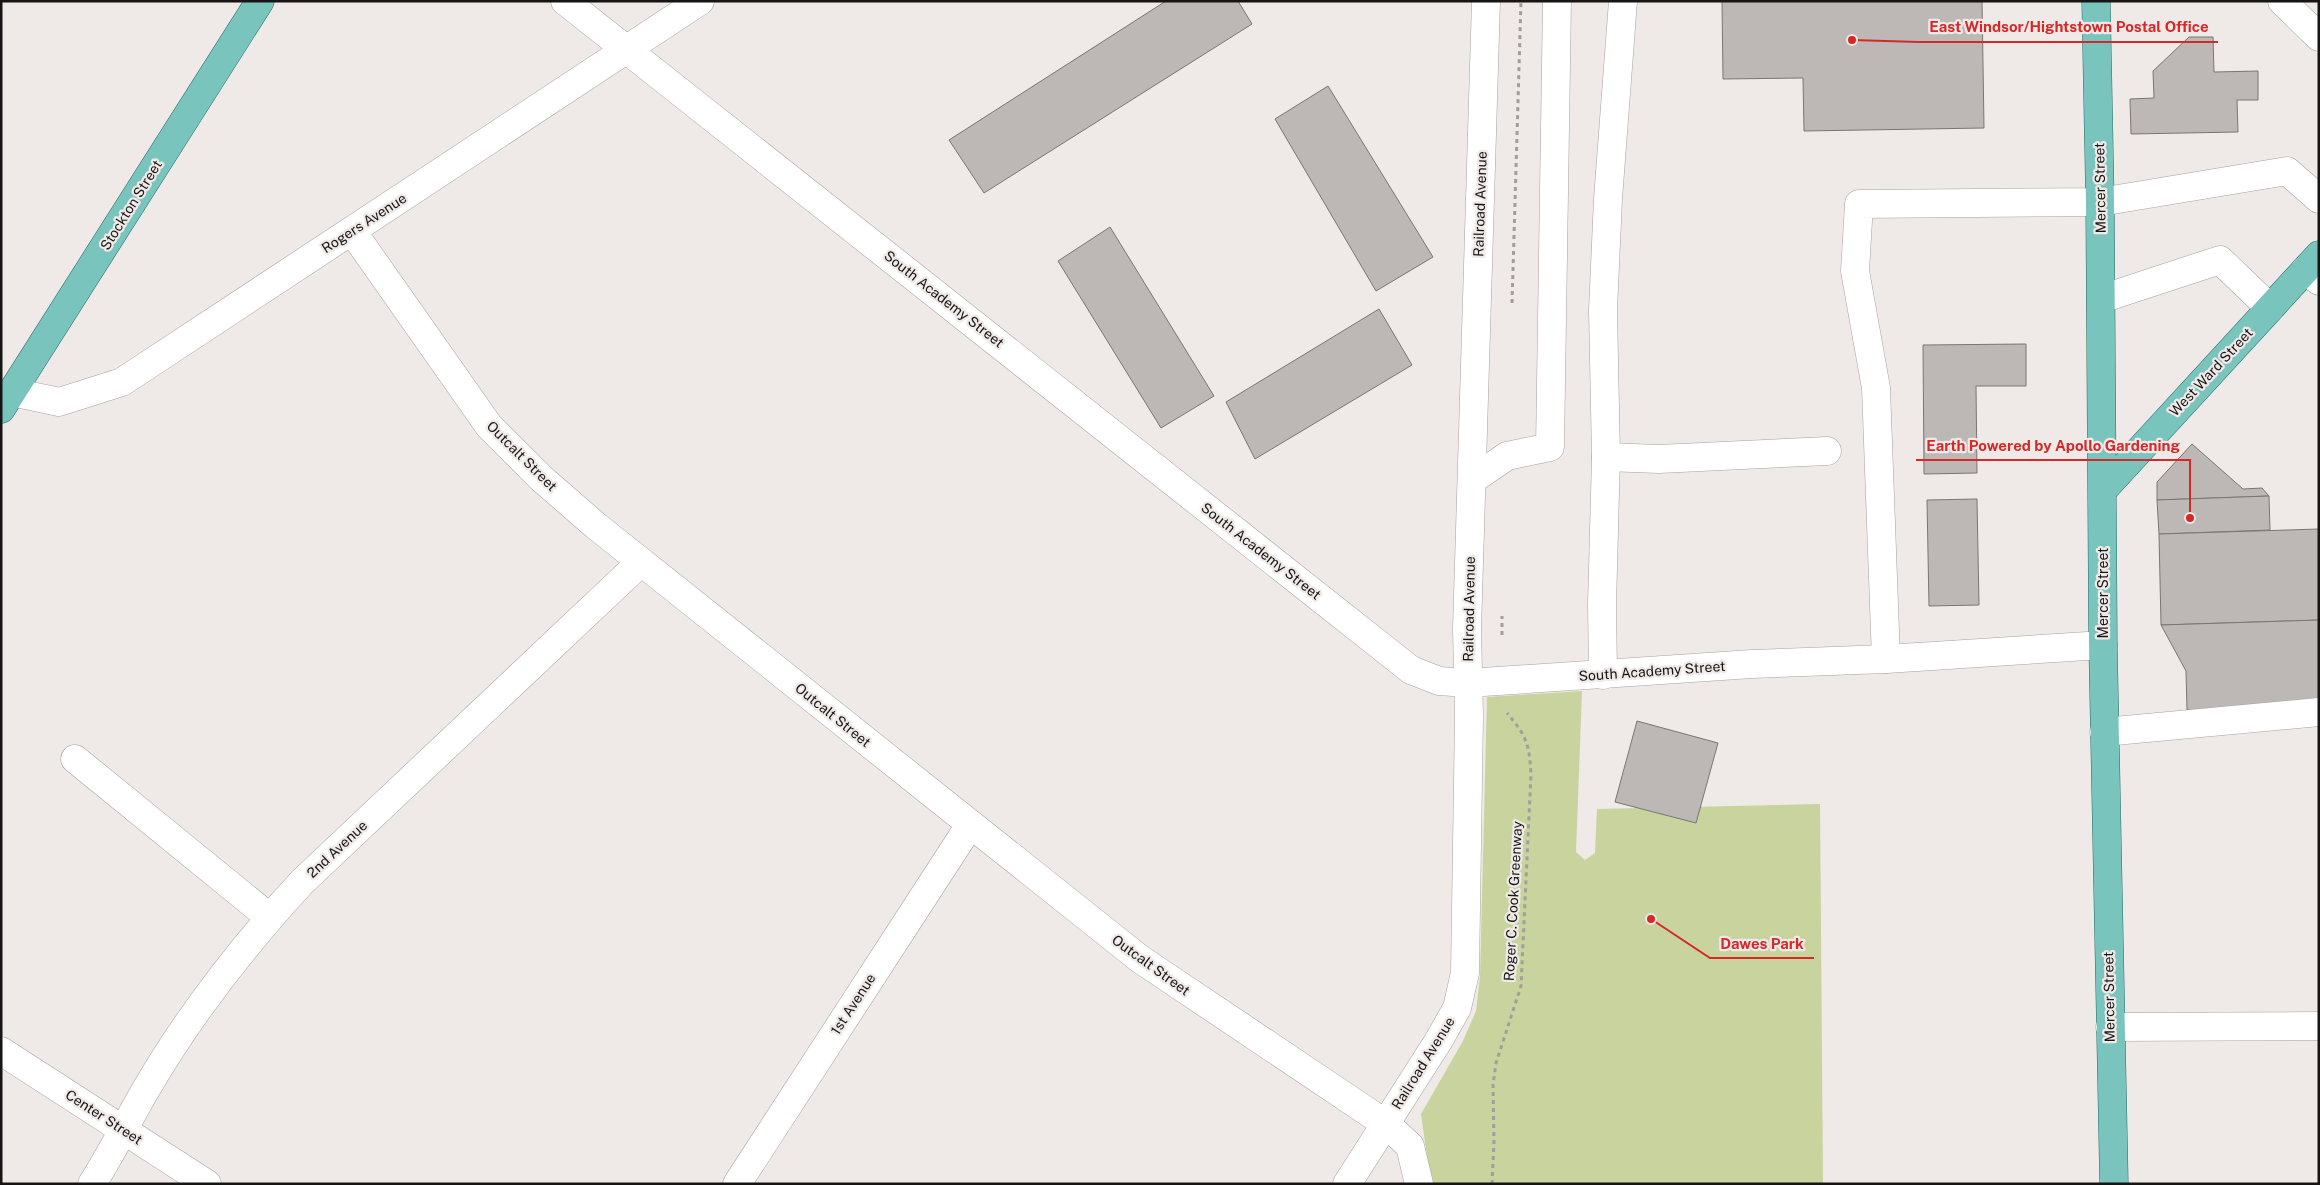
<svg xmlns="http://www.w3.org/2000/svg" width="2320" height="1185" font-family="'Public Sans',sans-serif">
<rect width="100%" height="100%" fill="#efe9e7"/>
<path fill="#c8d39e" d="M1582,691l-6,161 9,8 10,-7 2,-44 223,-5 3,380h-392l-10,-70 42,-73 13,-30 4,-34 7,-280z"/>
<g fill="#bdb8b6" stroke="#7a7674">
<path d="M1166,1h72l14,23 -268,169 -35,-53z"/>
<path d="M1722,1h260l2,127 -180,3 -1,-53 -80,1z"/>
<path d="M2189,37h24l1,35 44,-1v29h-21l1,32 -107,2 -1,-35 24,-1 -1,-27z"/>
<path d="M1328,86l105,171 -57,34 -101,-172z"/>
<path d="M1110,227l104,169 -53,32 -103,-167z"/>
<path d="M1379,309l33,56 -157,94 -29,-57z"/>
<path d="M2026,344v42h-50l1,87 -53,1 -1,-129z"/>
<path d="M2192,444l51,45 19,-1 7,8 -112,4v-18z"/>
<path d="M2269,496l1,34 -111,4 -2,-34z"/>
<path d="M1977,499l2,106 -50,1 -2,-106z"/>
<path d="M2319,529v91l-158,5 -2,-91z"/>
<path d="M2319,620v86l-132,4 -1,-39 -25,-46z"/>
<path d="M1637,721l81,22 -22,80 -81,-21z"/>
</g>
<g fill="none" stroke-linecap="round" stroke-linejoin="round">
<g stroke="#a7a2a0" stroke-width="29">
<g id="minor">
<path d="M565,1l846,669 28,11 29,2 284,-19 134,-5 217,-14"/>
<path d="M2282,1l37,36"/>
<path d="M352,231l137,195 52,52 54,47 545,434 246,165 24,22 9,38"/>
<path d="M2305,270l14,11"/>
<path d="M2101,299l119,-39 50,48"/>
<path d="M12,392l47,10 63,-20 578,-381"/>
<path d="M1606,457l53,2 168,-8"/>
<path d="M1472,480l35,-24 43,-9 7,-446"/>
<path d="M1886,659l-10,-271 -21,-117 4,-67 241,-2 187,-31 32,28"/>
<path d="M1603,675l-1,-70 4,-148 -3,-147 5,-111 15,-198"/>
<path d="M2104,732l215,-20"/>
<path d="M75,759l194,158"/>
<path d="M2110,1027l209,-1"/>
<path d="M1,1051l206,133"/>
<path d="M92,1184c19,-30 35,-62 53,-93 44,-76 98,-145 157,-209l339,-320"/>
<path d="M737,1184l233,-359"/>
<path d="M1347,1184l92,-144 18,-32 8,-35 4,-257 -2,-87 19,-628"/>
</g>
</g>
<g stroke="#1e6d66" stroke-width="29">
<g id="major">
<path d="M2096,1l4,201 3,443 11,539"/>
<path d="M1,409l259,-408"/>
<path d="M2103,490l216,-235"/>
</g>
</g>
<g stroke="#a39e9d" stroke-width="3" stroke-dasharray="4 4" stroke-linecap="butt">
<path d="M1512,303l9,-302"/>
<path d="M1502,635v-19"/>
<path d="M1492,1184l2,-42 -1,-57 3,-22 25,-77 10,-212c-2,-31 -4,-37 -24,-61"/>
</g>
<use href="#minor" stroke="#fff" stroke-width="28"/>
<use href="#major" stroke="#7ac4be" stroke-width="28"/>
</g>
<g text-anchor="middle" stroke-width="4.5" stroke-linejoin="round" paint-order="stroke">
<g font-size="14" fill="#171514" stroke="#efe9e7">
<text transform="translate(2100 188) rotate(-91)" y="5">Mercer Street</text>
<text transform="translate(1480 204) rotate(-88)" y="5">Railroad Avenue</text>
<text transform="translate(131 205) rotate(-58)" y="5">Stockton Street</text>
<text transform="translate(364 223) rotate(-33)" y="5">Rogers Avenue</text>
<text transform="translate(944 299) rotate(38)" y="5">South Academy Street</text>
<text transform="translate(2211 372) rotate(-47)" y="5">West Ward Street</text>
<text transform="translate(522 456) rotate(45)" y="5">Outcalt Street</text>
<text transform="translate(1261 551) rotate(38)" y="5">South Academy Street</text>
<text transform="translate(2103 593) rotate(-90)" y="5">Mercer Street</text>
<text transform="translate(1469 609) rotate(-89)" y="5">Railroad Avenue</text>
<text transform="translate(1652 671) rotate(-4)" y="5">South Academy Street</text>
<text transform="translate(833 715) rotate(39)" y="5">Outcalt Street</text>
<text transform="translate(337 849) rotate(-43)" y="5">2nd Avenue</text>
<text transform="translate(1513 901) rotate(-87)" y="5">Roger C. Cook Greenway</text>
<text transform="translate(1151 965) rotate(36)" y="5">Outcalt Street</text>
<text transform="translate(2109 997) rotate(-91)" y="5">Mercer Street</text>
<text transform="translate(853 1004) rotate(-57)" y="5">1st Avenue</text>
<text transform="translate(1423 1063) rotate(-58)" y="5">Railroad Avenue</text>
<text transform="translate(104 1117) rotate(33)" y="5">Center Street</text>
</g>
</g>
<path fill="none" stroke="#d62828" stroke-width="2" d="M1852 40L1919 42H2218M2190 518L2190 460H1916M1651 919L1710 958H1814"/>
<g fill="#d62828" stroke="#efe9e7" stroke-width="2">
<circle cx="1852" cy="40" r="5"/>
<circle cx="2190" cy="518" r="5"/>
<circle cx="1651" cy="919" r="5"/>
</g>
<g font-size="15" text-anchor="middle" font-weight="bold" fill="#d62828" stroke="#efe9e7" stroke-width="4.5" stroke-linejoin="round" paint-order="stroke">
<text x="2069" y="32">East Windsor/Hightstown Postal Office</text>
<text x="2053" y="451">Earth Powered by Apollo Gardening</text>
<text x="1762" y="949">Dawes Park</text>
</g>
<rect width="2320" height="1185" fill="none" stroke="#171514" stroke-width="5"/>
</svg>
